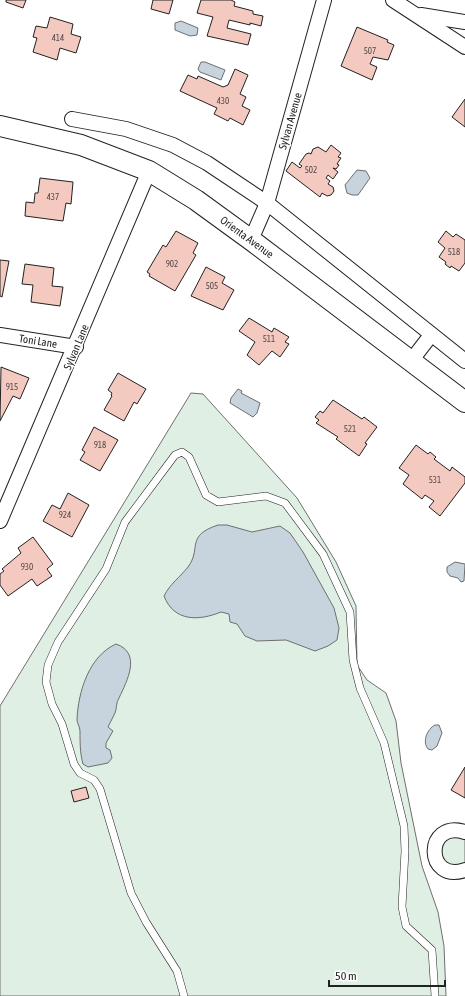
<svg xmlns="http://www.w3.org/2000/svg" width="465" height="996" font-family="'Asap Condensed',sans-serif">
<rect width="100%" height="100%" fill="#fff"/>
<g fill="#e0efe3" stroke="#6f6f6f">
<path d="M191,393l12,1 94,104 39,64 20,44 1,59 10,15 19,13 10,28 5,42 21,103 16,46 6,34 2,50h-446v-290z"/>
<path d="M446,837l19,1v25c-11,7 -18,1 -25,-7l3,-15z"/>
</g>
<g fill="#c7d3dd" stroke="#6f6f6f">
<path d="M181,21l17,7 -1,7 -7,1 -15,-6v-7z"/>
<path d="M201,62h4l20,8 -4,10 -21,-8 -2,-3z"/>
<path d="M357,170l9,1 4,7 -12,17h-6l-5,-2 -2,-8z"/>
<path d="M238,389l4,2 -1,2 19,10 -3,10 -4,4 -23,-14 1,-5z"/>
<path d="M218,525h9l25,7 28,-6 10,7 13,19 31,56 5,20 -2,12 -9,6 -13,5 -29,-11 -29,1 -12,-5 -8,-12 -7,-2 -1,-8 -8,-2c-22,9 -47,10 -57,-16 6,-12 16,-19 24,-29 14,-19 -3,-31 30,-42z"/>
<path d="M455,562l10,2 -1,17 -3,1 -3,-4 -8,-2 -3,-4v-5z"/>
<path d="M116,644c26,9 11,37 3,54 -3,4 -2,10 -4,15 -2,5 -5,9 -7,14l5,4 -7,12v5l4,2 2,8 -4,5 -20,4 -5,-3c-3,-11 -3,-21 -3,-33 0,-4 -3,-8 -3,-11 1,-28 12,-64 39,-76z"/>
<path d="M435,725h4l3,8 -5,13 -5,4 -4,-1c-6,-7 -1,-20 7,-24z"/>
</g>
<g fill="#f3c9c0" stroke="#222">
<path d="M6,0h20l-3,8 -17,-6z"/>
<path d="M153,0h20l-4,14 -18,-5z"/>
<path d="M201,0h30l4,2 -1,4 19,5v3l10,2 -2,10 -11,-3v2l-21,-5 -2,8 24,6 -3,11 -41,-9 6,-19 -16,-4z"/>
<path d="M50,17l23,7 -2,10 10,3 -5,16 -16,-5 -3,12 -24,-8 4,-14 -4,-1 3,-11 11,2z"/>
<path d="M357,27l31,13 -1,2 7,3 -6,15 -15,-3 -3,7 7,3 -5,13 -31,-14z"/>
<path d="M235,69l13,6 -8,19 6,3 -4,9 8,4 -7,15 -13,-7 -2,3 -14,-7 3,-6 -37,-17 8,-16 9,4 1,-3 25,11 5,-2z"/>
<path d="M465,99v28l-13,-10z"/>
<path d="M331,145l10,8 -3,4 3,1 -4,6 2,1 -3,4 -3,-1 5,4 -5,7 -5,-4 -2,3 4,3 -2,3 5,3 1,4 -3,4 -4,1 -5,-3 -2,4 -34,-26 6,-9 8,6 2,-2 -3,-2 7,-10 3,-1 2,1 2,-5 5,-2 8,5z"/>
<path d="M40,178l33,4 -2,22 -5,-1 -3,18 -38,-5 1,-14 8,1 1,-10h3z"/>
<path d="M176,231l22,12 -5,10 3,2 -21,36 -26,-15 1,-2 -3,-2 16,-27 3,2z"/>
<path d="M446,231l7,6 3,-3 9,6v23l-6,8 -8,-5 -1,2 -5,-4 1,-2 -7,-5 6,-9 -7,-6z"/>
<path d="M0,260l9,1 -7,36 -2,-1z"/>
<path d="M25,264l29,4 -2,18 11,1 -3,19 -29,-4 2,-17 -11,-1z"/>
<path d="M206,267l19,10 -3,6 12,7 -11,20 -32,-14z"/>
<path d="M249,318l23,14 2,-4 15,9 -4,5 4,2 -9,13 -8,-6 -13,14 -12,-10 8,-13 -16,-11z"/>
<path d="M1,367l28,11 -9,21 -7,-3 -13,25z"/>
<path d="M118,373l28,16 -9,15 -3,-2 -10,19 -20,-11 8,-14 -1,-1 1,-2 -4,-3z"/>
<path d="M333,400l29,19 2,-2 13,10 -12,16 2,1 -8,12 -23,-17 2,-2 -22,-14 3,-3 -4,-3 5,-6 3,2z"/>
<path d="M94,427l24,13 -18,31 -20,-11 5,-8 -3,-2z"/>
<path d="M416,445l12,9 2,-2 6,5 -2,2 16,12 2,-4 13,10v6l-25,33 -11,-9 5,-6 -9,-6 -3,4 -19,-15 6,-9 -10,-7z"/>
<path d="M68,493l21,12 -17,32 -29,-16 9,-16 8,4z"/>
<path d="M33,537l20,27 -6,5 5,7 -15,10 -5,-7 -24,17 -8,-11v-11l4,-3 -2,-2 19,-16 -3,-5z"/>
<path d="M465,767v31l-14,-8z"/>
<path d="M86,787l3,11 -15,4 -3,-11z"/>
</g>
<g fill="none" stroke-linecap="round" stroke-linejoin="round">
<g stroke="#222" stroke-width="8">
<path id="lane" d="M184,996l-7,-25 -31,-49 -15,-29 -31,-104 -6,-9 -14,-7 -6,-9 -12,-40 -10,-20 -6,-22 2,-17 10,-23 48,-73 19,-47 50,-67 7,-3 7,5 17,38 12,7 48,-6 19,7 38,51 27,58 3,48 7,28 24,55 20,83 1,25 -3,56 4,19 26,24 3,46"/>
</g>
<g stroke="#222" stroke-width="16">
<g id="street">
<path d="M393,0l72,47"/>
<path d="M421,15l44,7"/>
<path d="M72,119l54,10 47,16 34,18 60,40 198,158"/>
<path d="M251,240l16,-37 57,-203"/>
<path d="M0,335l76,12"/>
<path d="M411,361l20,-26"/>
<path d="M0,521l149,-350"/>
<path d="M465,832c-41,-13 -40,52 0,38"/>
</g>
</g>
<g stroke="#222" stroke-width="22">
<path id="secondary" d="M0,126l81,19 68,26 47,29 55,40 214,162"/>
</g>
<use href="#lane" stroke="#fff" stroke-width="7"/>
<use href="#street" stroke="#fff" stroke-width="14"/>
<use href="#secondary" stroke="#fff" stroke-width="20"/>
</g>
<g text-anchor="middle" stroke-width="3" stroke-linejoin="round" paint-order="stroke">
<g font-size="9" fill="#564c4a">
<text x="58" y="41">414</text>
<text x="370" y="54">507</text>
<text x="223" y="104">430</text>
<text x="311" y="173">502</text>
<text x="53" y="200">437</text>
<text x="454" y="255">518</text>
<text x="172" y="267">902</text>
<text x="212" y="289">505</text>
<text x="269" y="342">511</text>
<text x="12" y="390">915</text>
<text x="350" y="432">521</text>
<text x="100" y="448">918</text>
<text x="435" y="483">531</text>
<text x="65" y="518">924</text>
<text x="27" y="570">930</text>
</g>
<g font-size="11" fill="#222" stroke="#fff">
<text transform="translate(290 121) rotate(-74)" y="4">Sylvan Avenue</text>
<text transform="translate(247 237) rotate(36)" y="4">Orienta Avenue</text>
<text transform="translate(38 341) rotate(9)" y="4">Toni Lane</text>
<text transform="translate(76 347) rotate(-67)" y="4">Sylvan Lane</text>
</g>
</g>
<path d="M329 980v6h116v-6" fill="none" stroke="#222222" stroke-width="2"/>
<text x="335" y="980" font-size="12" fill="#222222" stroke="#ffffff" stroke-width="3" paint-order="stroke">50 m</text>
</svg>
